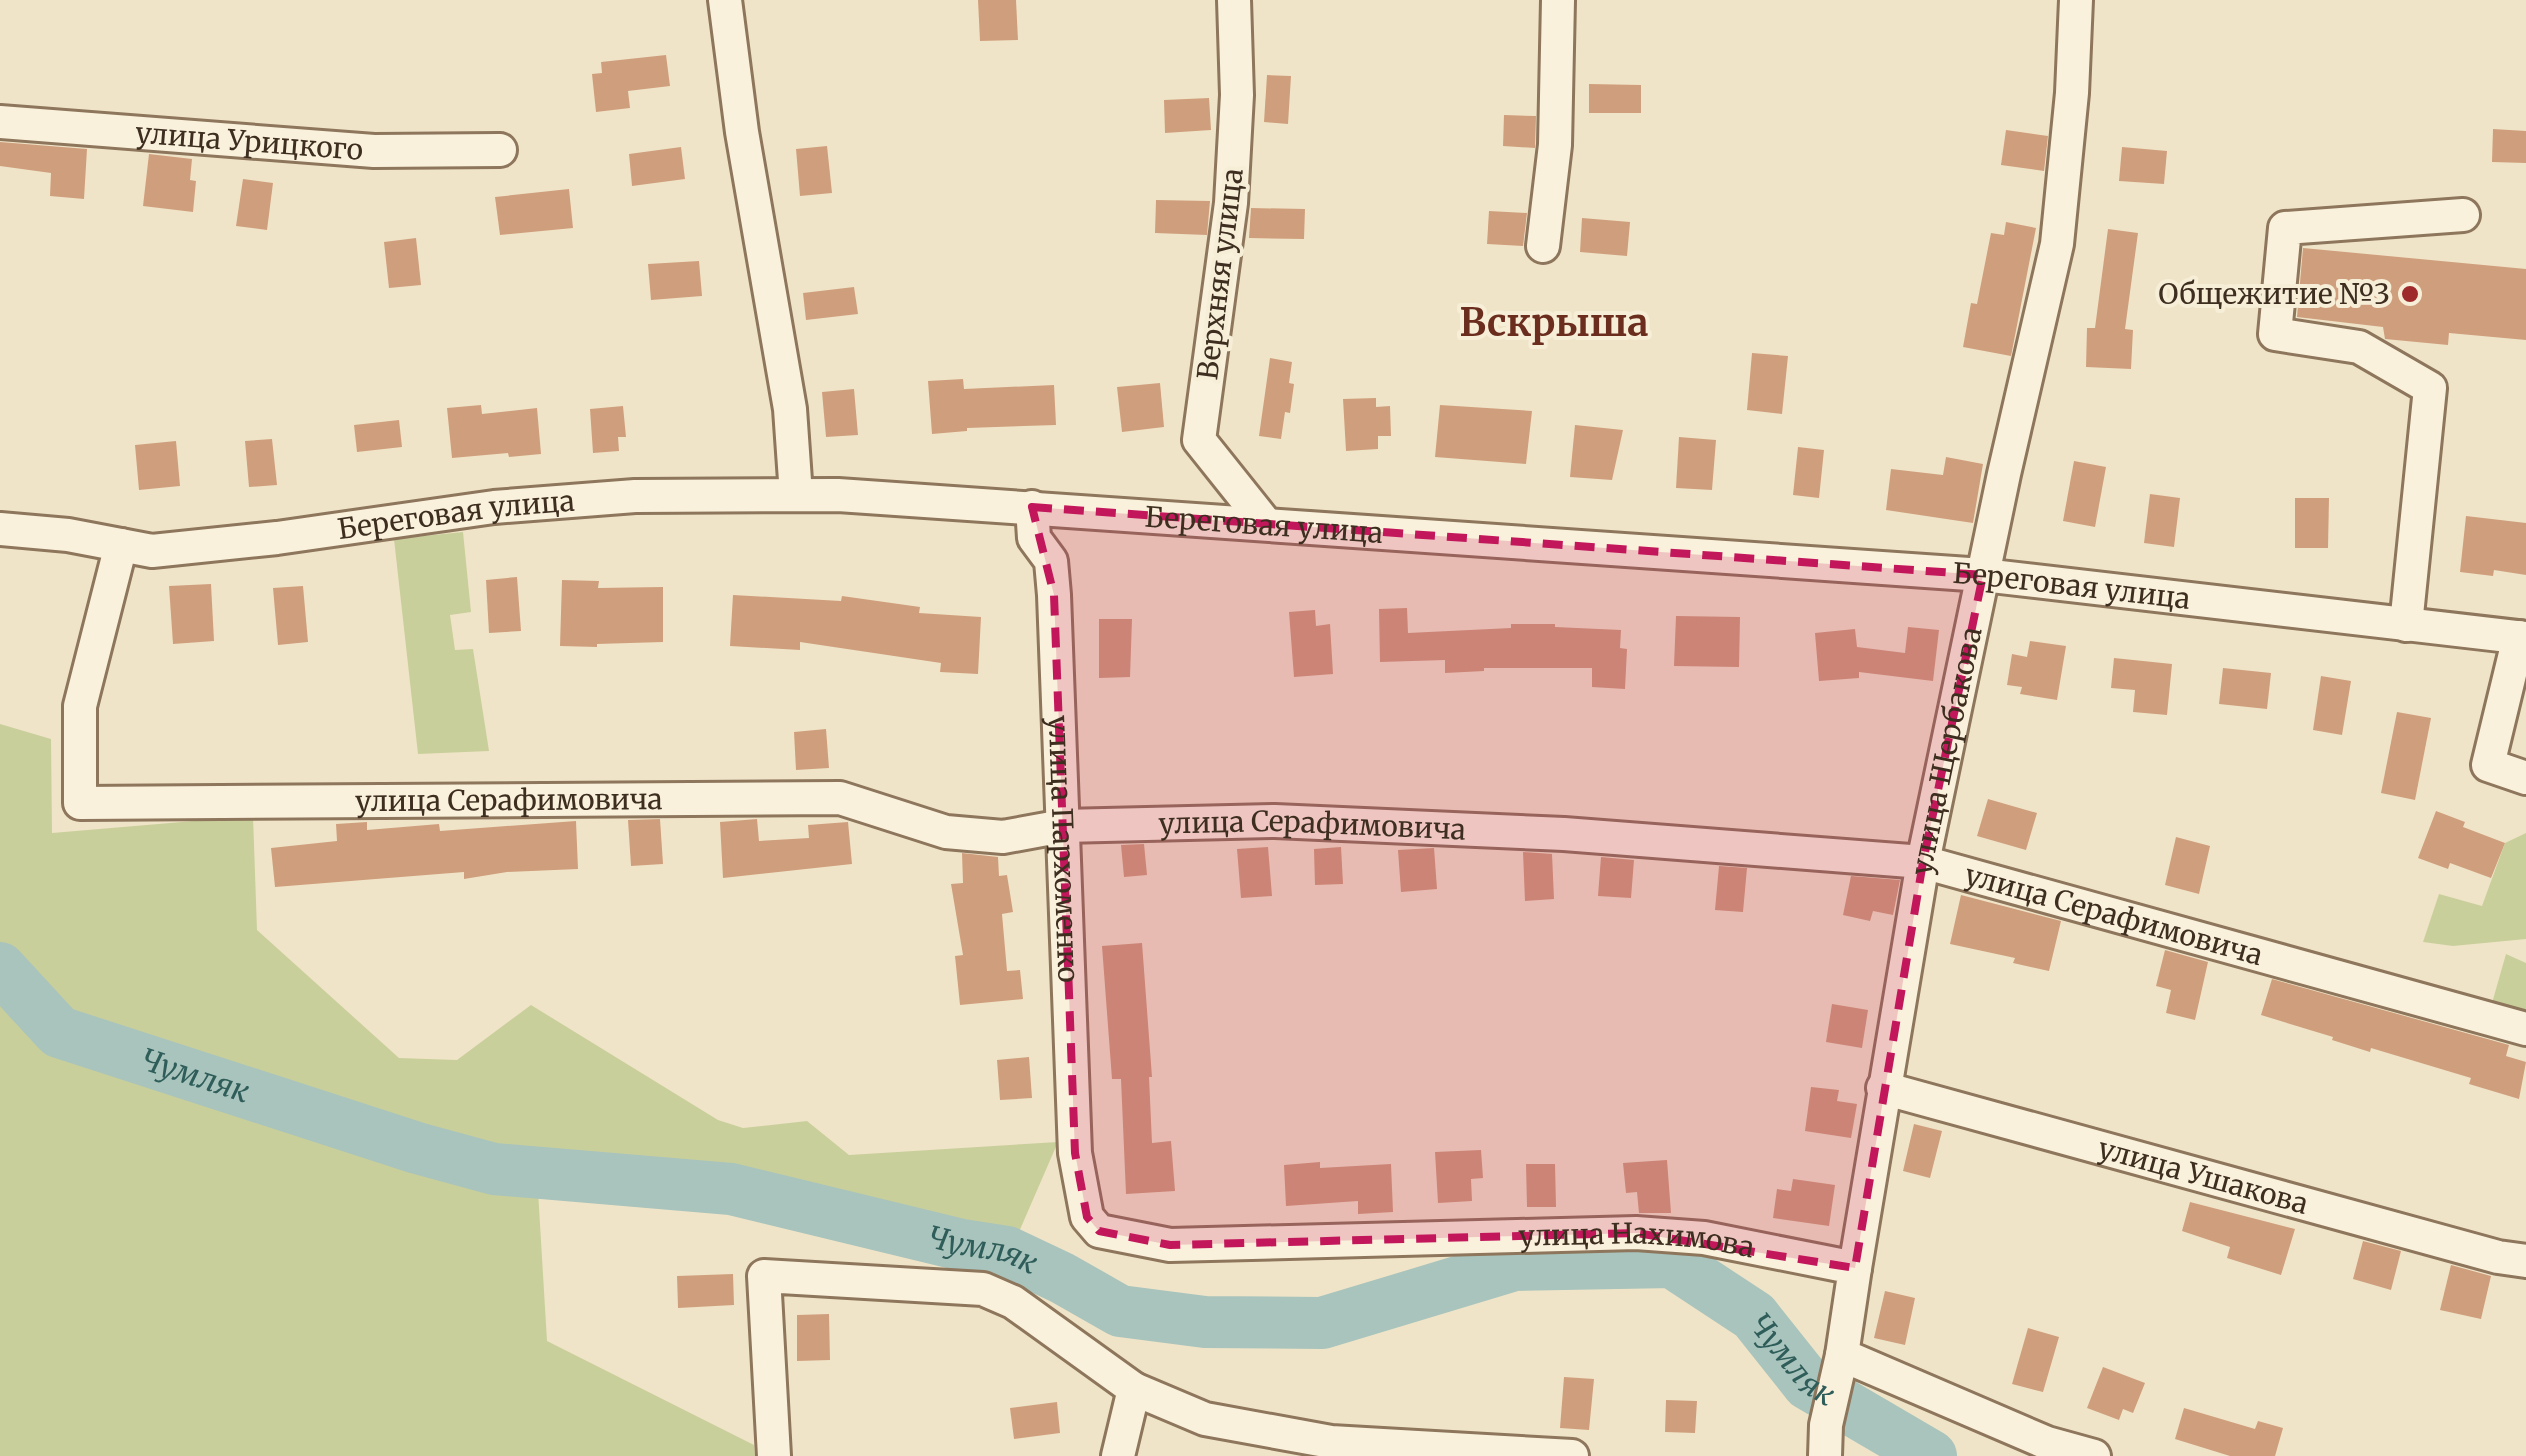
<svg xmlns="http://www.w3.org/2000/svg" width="2526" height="1456" font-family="Merriweather,serif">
<rect width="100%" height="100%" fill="#f0e4c8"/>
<g fill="#c9cf9b">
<path d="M463,532l8,80 -21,3 5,35 18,-1 16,102 -71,3 -24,-215z"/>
<path d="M0,724l51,15 1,94 201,-17 4,114 142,128 58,2 74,-55 187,115 25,8 64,-7 42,34 209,-13 -43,99 -160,-26 -87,-26 -6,8 -31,-8 -194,-15 10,167 207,104 1,11h-755z"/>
<path d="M2526,833v106l-73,7 -30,-4 16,-48 43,12 23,-63z"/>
<path d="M2506,954l20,9v50l-34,-10z"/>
</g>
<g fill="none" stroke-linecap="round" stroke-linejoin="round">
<path stroke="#a9c4bc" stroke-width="52" id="s1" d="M0,968l59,64 358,116 77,21 237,20 231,56 45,7 55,26 58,33 85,11 117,1 192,-58 158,-3 82,54 54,68 123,72"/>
</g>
<g fill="#cf9f7d">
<path d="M978,0h38l2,40 -38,1z"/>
<path d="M666,55l4,31 -42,5 2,17 -34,4 -4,-38 10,-1 -1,-11z"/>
<path d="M1267,75l24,1 -3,48 -24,-2z"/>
<path d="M1589,84l52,1v28h-52z"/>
<path d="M1209,98l2,32 -46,3 -1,-33z"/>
<path d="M1504,115l32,1 -1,32 -32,-2z"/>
<path d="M2493,129l33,2v32l-34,-1z"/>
<path d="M2006,130l42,6 -4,35 -43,-6z"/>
<path d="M0,142l87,7 -3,50 -34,-3 1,-23 -51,-7z"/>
<path d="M827,146l5,47 -32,3 -4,-47z"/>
<path d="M681,147l4,32 -53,7 -3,-32z"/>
<path d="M2122,147l45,4 -3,33 -45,-3z"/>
<path d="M149,154l43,5 -2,21 6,1 -3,31 -50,-6z"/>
<path d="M243,179l30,4 -6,47 -31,-4z"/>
<path d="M569,189l4,39 -73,7 -5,-38z"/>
<path d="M1156,200l54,1 -3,34 -52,-2z"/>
<path d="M1251,208l54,1 -1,30 -55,-1z"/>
<path d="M1489,211l38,2 -4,33 -36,-2z"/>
<path d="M1582,218l48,4 -3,34 -47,-4z"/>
<path d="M2006,222l30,6 -25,128 -48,-9 8,-44 6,1 14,-71 13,2z"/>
<path d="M2108,229l30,4 -13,96 8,1 -2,39 -45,-2 1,-39h8z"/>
<path d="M416,238l5,47 -32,3 -5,-46z"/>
<path d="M2303,248l223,21v71l-77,-7 -1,12 -63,-6 -2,-12 -86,-10z"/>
<path d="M699,261l3,35 -51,4 -3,-36z"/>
<path d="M854,287l4,27 -52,6 -3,-27z"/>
<path d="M1752,353l36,3 -6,58 -35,-4z"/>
<path d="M1270,358l22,4 -3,21 5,1 -4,29 -5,-1 -4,27 -22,-3z"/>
<path d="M963,379l1,10 90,-4 2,40 -89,3v3l-35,3 -4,-53z"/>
<path d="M1160,383l4,44 -42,5 -5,-45z"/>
<path d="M854,389l4,46 -32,2 -4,-45z"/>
<path d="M1376,398v9l14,-1 1,30h-13v13l-32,2 -3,-52z"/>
<path d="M481,405l1,9 55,-6 4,46 -32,3 -1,-4 -56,5 -5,-50z"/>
<path d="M1440,405l92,6 -6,53 -91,-7z"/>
<path d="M623,406l3,31h-8l1,14 -26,2 -3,-44z"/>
<path d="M399,420l3,27 -45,5 -3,-27z"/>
<path d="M1575,425l48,5 -11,50 -42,-3z"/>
<path d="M1679,437l37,3 -4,50 -36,-2z"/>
<path d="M272,439l5,46 -28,2 -4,-46z"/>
<path d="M176,441l4,45 -41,4 -4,-45z"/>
<path d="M1798,447l26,3 -5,48 -26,-3z"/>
<path d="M1946,457l37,7 -10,59 -87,-13 5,-41 52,6z"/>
<path d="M2074,461l32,6 -11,60 -32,-6z"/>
<path d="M2150,494l30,4 -6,49 -30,-4z"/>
<path d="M2295,498h34l-1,50h-33z"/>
<path d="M2466,516l60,7v52l-32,-5 -1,6 -33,-4z"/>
<path d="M517,577l4,54 -32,2 -3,-53z"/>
<path d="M562,580l37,1 -1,7 65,-1v55l-66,2v3l-37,-1z"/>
<path d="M211,584l3,57 -41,3 -4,-58z"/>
<path d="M303,586l5,56 -30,3 -5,-57z"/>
<path d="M733,595l108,6 1,-5 78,11 -1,6 62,4 -3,57 -38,-2 1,-9 -141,-21v8l-70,-4z"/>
<path d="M1407,608l1,25 103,-5v-4h44v3l66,3 -1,18 7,1 -2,40 -33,-2v-19h-108v3l-39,2v-13l-65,2 -1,-53z"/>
<path d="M1315,610l1,16 14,-2 3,50 -39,3 -5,-65z"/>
<path d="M1676,616l64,1 -1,50 -65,-1z"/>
<path d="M1099,619h33l-2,58 -31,1z"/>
<path d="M1908,627l31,3 -6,51 -74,-9v6l-40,3 -4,-48 40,-4 2,18 48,6z"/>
<path d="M2030,641l36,5 -9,54 -37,-6 2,-7 -15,-2 5,-31 15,3z"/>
<path d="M2114,658l58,6 -5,51 -34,-3 2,-22 -24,-2z"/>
<path d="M2223,668l48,5 -4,36 -48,-5z"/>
<path d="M2321,676l30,5 -9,54 -29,-5z"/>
<path d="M2397,712l34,6 -16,82 -34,-7z"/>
<path d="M826,729l3,39 -33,2 -2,-38z"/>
<path d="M1988,799l49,14 -11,37 -49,-14z"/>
<path d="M2436,811l29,11 -2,5 42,16 -14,35 -41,-15 -2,6 -30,-11z"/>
<path d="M660,819l3,45 -32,2 -3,-46z"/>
<path d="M757,819l2,22 50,-3 -1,-13 40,-3 4,42 -129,14 -3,-56z"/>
<path d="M576,821l2,48 -71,3 -43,7v-7l-189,15 -4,-39 66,-7 -1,-17 31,-2v8l72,-6 1,7z"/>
<path d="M2176,837l34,9 -11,48 -34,-9z"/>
<path d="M1144,844l3,31 -23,2 -3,-32z"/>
<path d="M1268,847l4,49 -31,2 -4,-49z"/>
<path d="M1341,847l2,37 -28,1 -1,-36z"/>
<path d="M1434,848l3,41 -36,3 -3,-42z"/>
<path d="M1523,852l29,2 2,45 -29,2z"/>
<path d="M962,853l36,4 1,19 8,-1 6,37 -11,2 5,57 13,-1 3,29 -63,6 -5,-49 8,-1 -12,-71 12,-1z"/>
<path d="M1601,857l33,3 -3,38 -33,-2z"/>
<path d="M1719,866l28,2 -4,44 -28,-2z"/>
<path d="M1851,876l49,4 -7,35 -20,-4 -3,10 -27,-6z"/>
<path d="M1961,895l100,26 -12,50 -36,-8 2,-5 -65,-14z"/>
<path d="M1142,943l10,134h-3l3,66 19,-2 4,50 -49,3 -5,-115h-9l-10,-133z"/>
<path d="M2165,950l43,12 -13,58 -29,-7 5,-23 -15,-4z"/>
<path d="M2272,979l237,66 -3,11 20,6 -7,37 -50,-15 2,-6 -100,-30 -1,4 -38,-12 1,-3 -72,-22z"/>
<path d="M1832,1004l36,6 -6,38 -36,-6z"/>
<path d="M1029,1057l3,41 -32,2 -3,-40z"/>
<path d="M1811,1087l28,3 -2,11 20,3 -6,34 -46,-7z"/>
<path d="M1914,1124l28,7 -12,47 -27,-7z"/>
<path d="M1481,1150l2,28 -12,1 1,22 -34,2 -3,-51z"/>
<path d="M1667,1160l4,53h-32l-2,-21 -11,1 -3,-30z"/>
<path d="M1320,1162v6l71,-4 2,48 -35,2v-13l-72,5 -2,-41z"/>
<path d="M1526,1164h29l1,43h-29z"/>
<path d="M1793,1179l42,6 -6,41 -56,-8 4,-29 14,2z"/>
<path d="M2190,1202l105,27 -14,46 -54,-17 3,-11 -48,-16z"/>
<path d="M2363,1241l38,10 -10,39 -38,-11z"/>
<path d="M2451,1265l40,11 -10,43 -41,-9z"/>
<path d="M733,1274l1,31 -56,3 -1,-32z"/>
<path d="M1885,1291l30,7 -10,47 -31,-7z"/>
<path d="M829,1314l1,46 -33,1v-46z"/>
<path d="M2028,1328l31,9 -16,55 -31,-8z"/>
<path d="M2103,1367l42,16 -12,30 -10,-4 -4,11 -32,-12z"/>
<path d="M1564,1377l30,2 -5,51 -29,-2z"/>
<path d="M1666,1400l31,1 -2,32 -30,-1z"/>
<path d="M1057,1402l3,31 -46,6 -4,-31z"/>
<path d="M2184,1408l71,21 3,-8 25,7 -8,28h-45l-55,-17z"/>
</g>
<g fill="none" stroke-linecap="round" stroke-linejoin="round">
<g stroke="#8d765c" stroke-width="38">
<g id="minor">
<path d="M725,0l17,132 48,277 6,86"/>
<path d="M1234,0l3,95 -6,108 -32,237 67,84"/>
<path id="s2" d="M0,122l374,29 126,-1"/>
<path d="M1543,246l12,-101 3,-145"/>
<path id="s3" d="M1032,507l2,31 17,23 3,34 21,558 12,64 12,14 71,14 466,-12 68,5 151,30 -13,87 205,88 47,13"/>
<path id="s4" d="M0,529l68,6 84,16 125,-13 217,-31 141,-11 203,-1 1145,80 543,63"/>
<path id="s5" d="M121,545l-41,161v97l760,-5 106,34 57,5 60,-11 212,-5 289,13 359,28 603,167"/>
<path d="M2406,625l24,-237 -71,-41 -84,-13 10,-106 178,-13"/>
<path d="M2519,637l-31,128 38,13"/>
<path id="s6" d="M1883,1088l615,169 28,4"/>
<path id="s7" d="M1855,1268l68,-406 81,-388 53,-230 15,-151 4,-93"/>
<path d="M774,1456l-10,-180 219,13 30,13 121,87"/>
<path d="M1118,1456l16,-67 71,30 126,23 241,14"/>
<path d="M1825,1456l1,-31 16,-70"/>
</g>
</g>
<use href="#minor" stroke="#faf1dc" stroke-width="32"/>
</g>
<path fill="#c2185b" fill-opacity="0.2" stroke="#c2185b" stroke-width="8" stroke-dasharray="20 12" stroke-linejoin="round" d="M1032,507l951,68 -60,287 -68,406 -219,-35 -466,12 -71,-14 -12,-14 -12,-64 -21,-558z"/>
<circle fill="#9e2a2b" stroke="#f7eed8" stroke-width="4" cx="2410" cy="294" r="10"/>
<g text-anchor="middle" stroke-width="8" stroke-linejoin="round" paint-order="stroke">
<g font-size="28" fill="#3d2e20" stroke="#f7eed8">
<text dy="10" stroke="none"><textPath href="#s2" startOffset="250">улица Урицкого</textPath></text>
<text transform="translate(1220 274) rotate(-83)" y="10">Верхняя улица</text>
<text dy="10" stroke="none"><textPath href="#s4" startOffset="460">Береговая улица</textPath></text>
<text dy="10" stroke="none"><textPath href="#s4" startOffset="1270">Береговая улица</textPath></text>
<text dy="10" stroke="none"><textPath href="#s4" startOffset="2080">Береговая улица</textPath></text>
<text dy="10" stroke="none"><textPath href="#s7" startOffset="525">улица Щербакова</textPath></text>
<text dy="10" stroke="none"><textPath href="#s5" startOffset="692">улица Серафимовича</textPath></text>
<text dy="10" stroke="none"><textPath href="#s5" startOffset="1502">улица Серафимовича</textPath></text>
<text dy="10" stroke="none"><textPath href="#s3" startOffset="348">улица Пархоменко</textPath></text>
<text dy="10" stroke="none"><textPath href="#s5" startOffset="2312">улица Серафимовича</textPath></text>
<text dy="10" stroke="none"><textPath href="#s6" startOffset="332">улица Ушакова</textPath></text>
<text dy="10" stroke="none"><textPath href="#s3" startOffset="1275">улица Нахимова</textPath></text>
</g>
<g font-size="28" fill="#3d2e20" stroke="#f7eed8" text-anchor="end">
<text x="2390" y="304">Общежитие №3</text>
</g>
<g font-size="30" font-style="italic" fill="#2f5d5a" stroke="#f7eed8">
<text dy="10" stroke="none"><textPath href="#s1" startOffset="230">Чумляк</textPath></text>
<text dy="10" stroke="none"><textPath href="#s1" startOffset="1040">Чумляк</textPath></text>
<text dy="10" stroke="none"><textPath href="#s1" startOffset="1910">Чумляк</textPath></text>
</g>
<g font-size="38" font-weight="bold" fill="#6b2e1e" stroke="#f7eed8">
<text x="1554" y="336">Вскрыша</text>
</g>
</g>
</svg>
